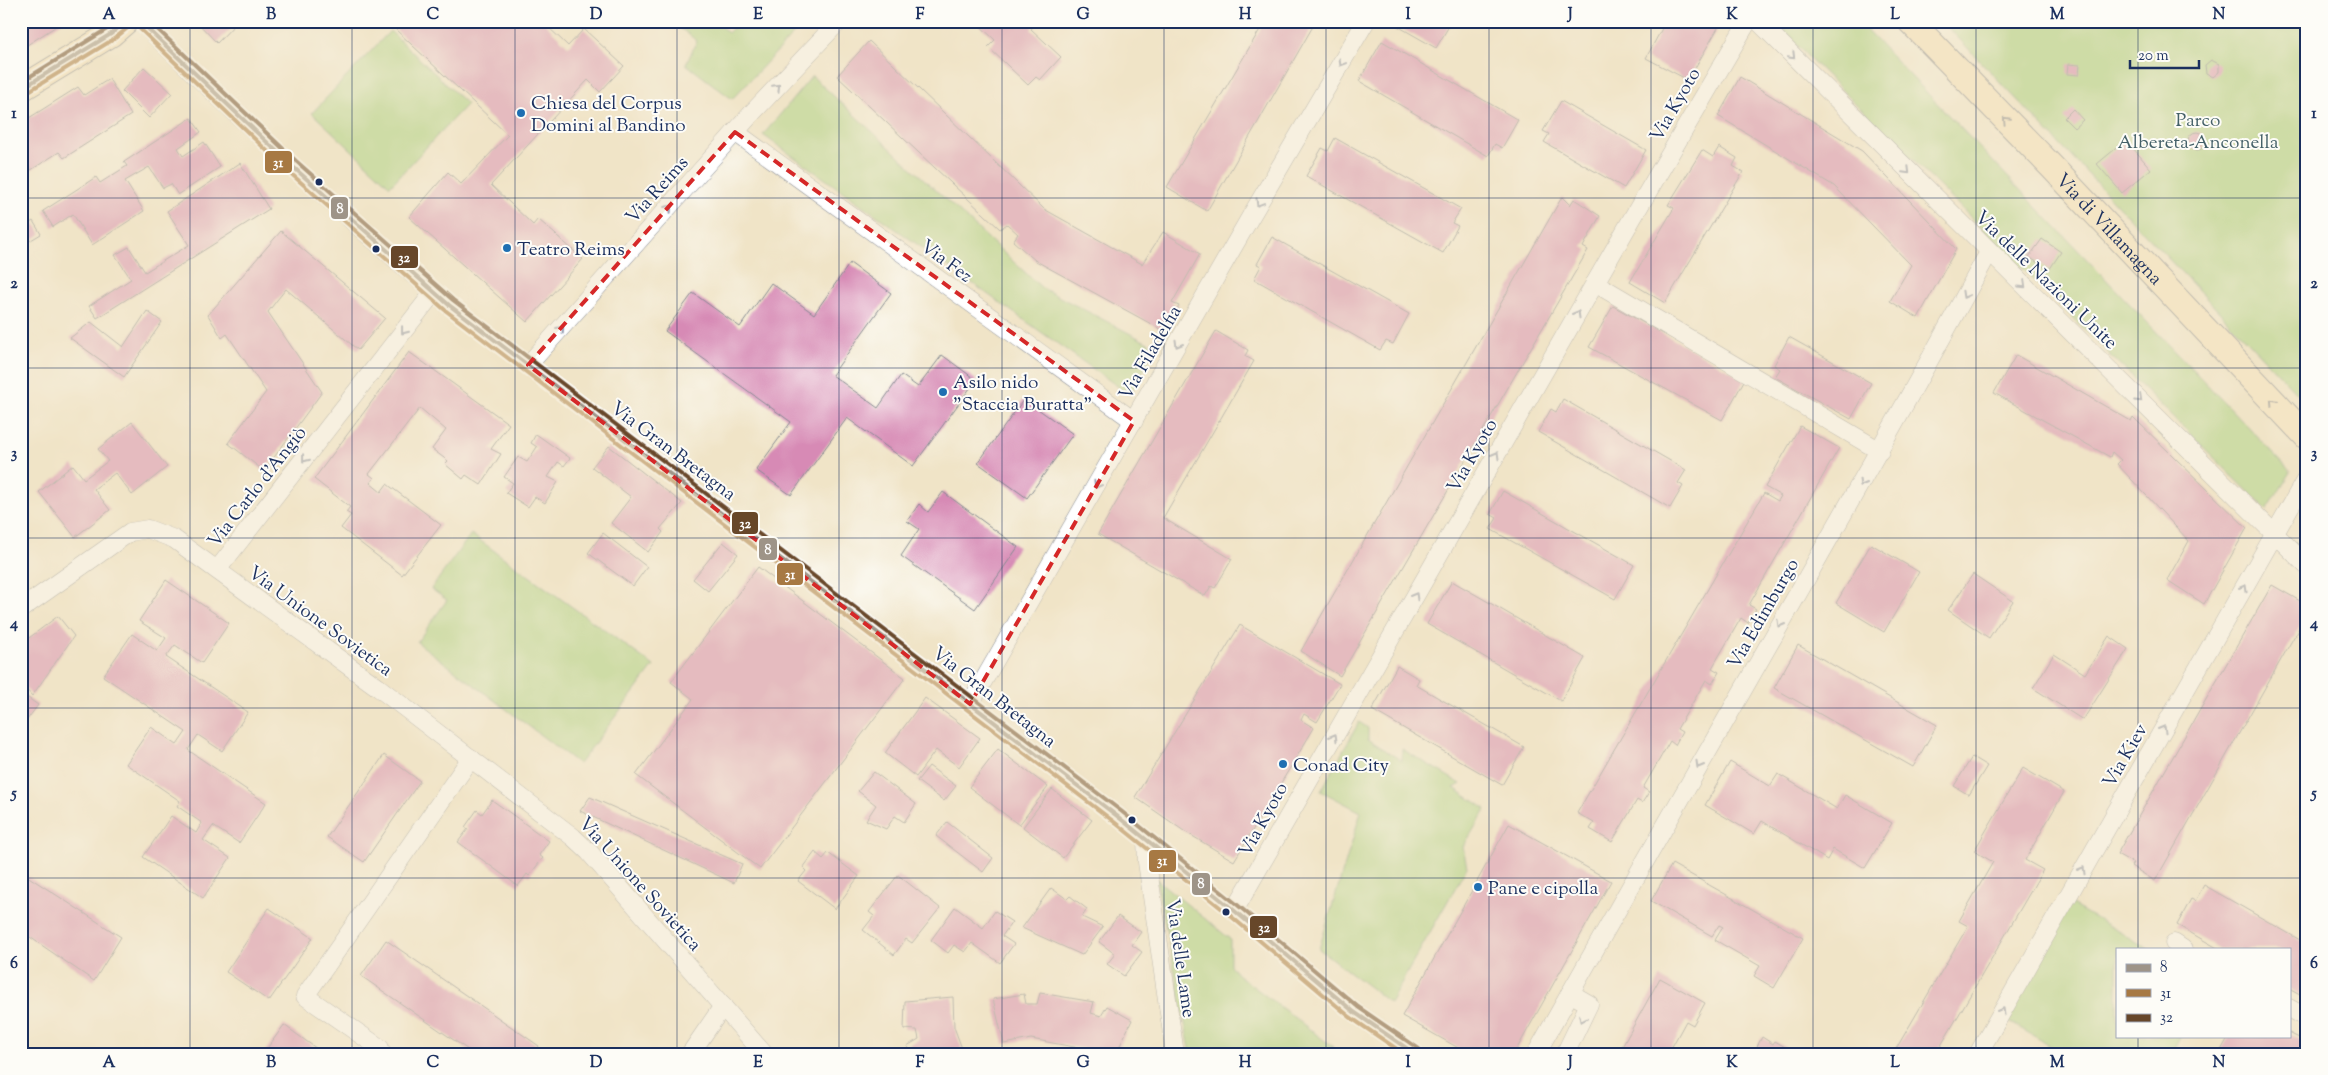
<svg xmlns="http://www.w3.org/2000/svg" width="2328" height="1075" font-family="'Sorts Mill Goudy',serif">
<rect width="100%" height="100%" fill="#fdfcf7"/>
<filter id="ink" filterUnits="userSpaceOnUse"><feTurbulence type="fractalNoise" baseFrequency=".02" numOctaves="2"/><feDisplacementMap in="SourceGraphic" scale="10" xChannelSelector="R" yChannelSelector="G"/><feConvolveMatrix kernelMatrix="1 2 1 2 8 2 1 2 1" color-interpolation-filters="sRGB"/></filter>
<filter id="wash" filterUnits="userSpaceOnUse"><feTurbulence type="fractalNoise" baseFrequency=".0096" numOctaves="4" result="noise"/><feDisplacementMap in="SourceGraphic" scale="20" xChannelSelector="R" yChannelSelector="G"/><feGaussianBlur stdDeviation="1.12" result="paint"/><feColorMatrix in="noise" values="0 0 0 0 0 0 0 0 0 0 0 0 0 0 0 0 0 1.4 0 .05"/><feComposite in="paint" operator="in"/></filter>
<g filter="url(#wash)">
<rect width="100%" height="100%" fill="#f0e4c7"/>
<g fill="#a5d27f" stroke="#60806e">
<path d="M671,21h44l13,12 11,-12h67l-74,78 -46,-35 11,-23z"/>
<path d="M1772,21h86l433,451 -24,38z"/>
<path d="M1942,21h365v383z"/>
<path d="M390,31l77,73 -77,82 -78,-73z"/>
<path d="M812,76l230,212 114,59 -26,48 -367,-260z"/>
<path d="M471,534l183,132 -75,98 -162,-122 30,-42 -16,-11z"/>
<path d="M1359,722l9,6v11l34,22v-12l59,35 -7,4 32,21 -23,38 4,20 -77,136 -71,-54 42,-137 -40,-21z"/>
<path d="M1156,879l74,60v26l7,9 96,73 -4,7h-138z"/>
<path d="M2065,901l84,48h-32v87h64l-10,18h-106l-66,-38z"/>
</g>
<g id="blocks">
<g fill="#d78ab5">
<path d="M21,21h43l-43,28z"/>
<path d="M196,21h42l-21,22z"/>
<path d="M402,21h140l26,25 16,-17 40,37 -24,26 -12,-12 -97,105 42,40 5,-6 45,40 -56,63 -118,-105 39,-45 13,12 47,-49 -113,-106z"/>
<path d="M975,21h59l2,2 -5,6 30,28 -21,23 -4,-3 -8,8 -40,-38 7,-7z"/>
<path d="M1265,21h51l-109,190 -40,-24z"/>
<path d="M1396,21h56l-16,27 -42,-24z"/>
<path d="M1666,21h56l-34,59 -42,-22z"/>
<path d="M869,41l175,168 98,55 21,-32 37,22 -28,49 7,3 -15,25 -128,-70 -23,-20 5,-7 -11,-10 -7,5 -163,-153z"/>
<path d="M1382,41l136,79 -16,28 -7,-4 -7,12 -129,-75z"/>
<path d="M2211,60l8,4v8l-6,5 -7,-4 -1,-8z"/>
<path d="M2068,64l12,1 -1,10 -12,-1z"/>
<path d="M144,67l28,26 -23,25 -27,-27z"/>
<path d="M1740,77l122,74 94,98 -38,69 -28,-17 21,-36 -77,-79 -116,-70z"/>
<path d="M109,79l22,36 -67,43 -5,-6 -28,18 -10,-15v-32l57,-36 6,8z"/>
<path d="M1561,101l85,49 -22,38 -80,-46 5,-8 -6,-3z"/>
<path d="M2073,109l10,11 -9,8 -10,-10z"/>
<path d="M191,118l10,14 -23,16 5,8 21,-14 16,25 -42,28 -7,-11 -8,4 -14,-21 -24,14 19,30 -52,34 -19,-31 -20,13 -10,-16 53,-34 4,6 27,-17 -3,-4z"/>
<circle cx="2197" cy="141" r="9"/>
<path d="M1335,138l126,71 -9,14 6,3 -15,27 -137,-77 16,-28 6,3z"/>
<path d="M2126,140l25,29 -29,24 -25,-29z"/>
<path d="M1719,147l18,11 -4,8 10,6 -78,131 -35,-21 44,-74 -6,-3 34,-55 11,7z"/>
<path d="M240,163l29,46 -172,109 -8,-12 42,-27 -16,-24 14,-8 16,25 44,-27 -22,-34z"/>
<path d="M1562,197l8,8 4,-6 26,17 -17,31 5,3 -248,426 -39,-25z"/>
<path d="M33,221l8,13 -20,12v-17z"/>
<path d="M281,231l104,87 -27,32 -72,-61 -9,11 -9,12 54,80 -58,79 -36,-28 38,-51 -39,-58 -5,4 -14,-23z"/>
<path d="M1272,237l137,77 -16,30 -7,-3 -6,9 -126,-71 7,-13 -4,-2z"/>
<path d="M2042,239l19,13 -12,18 -20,-13z"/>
<path d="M850,263l41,30 -59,82 46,33 23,-33 17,12 24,-32 34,25 -63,86 -66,-48 -56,77 -35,-25 35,-48 -126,-91 28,-38 47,34 31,-44 43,31z"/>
<path d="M1613,306l132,73 -23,41 -133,-73z"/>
<path d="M147,311l15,11 -38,55 -54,-39 21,-16 32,25z"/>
<path d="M1216,331l32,19 -3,6 9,5 -91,157 69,41 -17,29 -4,-2 -6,10 -107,-62z"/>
<path d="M1789,337l82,46 -20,36 -76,-42 5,-8 -6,-4z"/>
<path d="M409,352l100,72 -18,25 10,5 -20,31 -15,-10 -3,4 -18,-15 3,-3 -16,-12 14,-19 -26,-22 -51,66 5,4 -4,5 11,9 6,-8 54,41 -39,50 -61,-47 10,-13 -5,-3 4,-5 -36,-28z"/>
<path d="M2016,355l115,66 2,-4 114,111 -43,76 -37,-24 22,-39 -72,-77 4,-4 -9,-8 -2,5 -116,-64z"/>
<path d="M1024,399l49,35 -46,64 -49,-35z"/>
<path d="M1563,399l123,71 -8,13 5,3 -13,22 -132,-76 13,-23 5,3z"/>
<path d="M132,422l35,45 -35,28 -17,-22 -21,16 16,21 -35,27 -36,-45 34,-27 11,14 24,-18 -10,-12z"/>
<path d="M1800,426l39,22 -90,157 7,4 -8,14 -7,-5 -29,50 7,4 -7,12 -6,-4 -29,49 5,3 -7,13 -5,-4 -27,47 6,4 -7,11 -5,-3 -25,42 -22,-13 4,-6 -17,-10 187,-320 14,8 3,-5 -16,-9z"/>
<path d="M536,434l34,24 -6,8 -6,-4 -10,15 10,5 -13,21 -10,-6 -7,10 -22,-14 7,-10 -9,-6 14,-20 9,5 10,-15 -6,-4z"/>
<path d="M609,446l73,57 -22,26 3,3 -15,20 -37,-29 20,-26 -39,-30z"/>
<path d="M1503,491l131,74 -19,34 -125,-70 7,-11 -7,-4z"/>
<path d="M943,492l75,55 -43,62 -74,-53 18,-27 -12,-8 12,-17 9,8z"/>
<path d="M603,533l44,34 -14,19 -45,-33z"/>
<path d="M723,542l15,12 -30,37 -15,-12z"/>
<path d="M1871,544l48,28 -35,60 -48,-29z"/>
<path d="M758,567l147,111 -145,191 -124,-94 57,-76 -22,-17z"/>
<path d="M1973,574l40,27 -24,37 -41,-28z"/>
<path d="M166,580l63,43 -27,40 -27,-18 -9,12 82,55 -26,39 -24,-16 -10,15 78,53 -27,40 -26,-17 -10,14 27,18 -27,40 -60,-41 28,-41 25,17 6,-10 -25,-17 3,-5 -54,-37 25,-37 26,18 9,-13 -83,-56 29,-42 25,17 9,-13 -27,-17z"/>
<path d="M1452,581l133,77 -24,43 -134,-77z"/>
<path d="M2272,585l35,20v9l-152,267 -24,-15 2,-3 -16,-9z"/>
<path d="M58,616l16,20 -42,60 -11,-13v-39z"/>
<path d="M1240,625l100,59 -23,38 -13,-8 -3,6 13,8 -80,133 -50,-30 -49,-34z"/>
<path d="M2109,636l19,13 -45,71 -50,-32 21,-34 31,20z"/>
<path d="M1798,645l139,80 -24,42 -139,-79z"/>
<path d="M1397,666l22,13 -3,6 108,62 -22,38 -130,-75z"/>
<path d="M21,693l17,12 -17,23z"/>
<path d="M925,698l55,40 -21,29 -23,-17 -20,27 -31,-24z"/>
<path d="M998,749l50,38 -29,38 -50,-38z"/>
<path d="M384,755l36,26 -56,81 -37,-25z"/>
<path d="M1972,757l15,9 -18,29 -15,-9z"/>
<path d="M1730,762l40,24 8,-12 59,35 8,-14 47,28 -27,45 -32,-19 -6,11 -65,-39 -8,13 -49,-29z"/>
<path d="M929,766l27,20 -12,15 -27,-20z"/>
<path d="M2023,768l41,24 -39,68 18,10 -107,184h-43l75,-128 -9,-5 34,-59 -19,-11z"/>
<path d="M874,772l42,32 -12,18 -9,-6 -9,13 -20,-9 10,-15 -18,-14z"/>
<path d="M1052,789l40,31 -29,38 -40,-31z"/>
<path d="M590,797l152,67 -8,19 -154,-72z"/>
<path d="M492,800l57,41 -10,14 4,3 -14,18 -2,-2 -9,12 -60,-44 10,-13 -3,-2 12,-17 5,4z"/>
<path d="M947,822l46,36 -10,14 -47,-36z"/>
<path d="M1509,824l102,57 -97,173h-45l-67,-38z"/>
<path d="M815,852l8,7 5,-6 31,23 -24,33 -37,-28 8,-10 -3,-3z"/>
<path d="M1672,864l131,74 -29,50 -20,-12 6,-10 -45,-26 8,-13 -4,-2 -7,11 -61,-35z"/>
<path d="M21,872l100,65 -27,44 -73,-50z"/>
<path d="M898,875l42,33 -28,35 -6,-4 -12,16 -31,-25 11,-14 -5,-4z"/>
<path d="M2204,885l103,59v55l-18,-10v-40h-70l-42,-24 14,-26 4,2z"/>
<path d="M1051,888l16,11 3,-3 17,13 -5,8 21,10 -21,28 -60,-27z"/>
<path d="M955,907l28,21 12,-17 17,11 -10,14 12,8 -14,19 -28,-20 -7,9 -11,-7 -6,8 -17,-13z"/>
<path d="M269,908l44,30 -44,63 -43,-29z"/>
<path d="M1118,916l23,16 -9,13 10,7 -18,24 -17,-12 8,-10 -16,-12z"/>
<path d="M386,940l153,106 -5,8h-60l-113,-78z"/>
<path d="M1660,978l45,25 -12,22 -7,-4 -18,33h-50z"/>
<path d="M1040,993l54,9 -3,11 10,3 6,-10 25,14 -16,34h-20l-11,-5 -54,-10 -27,5 -11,-45 31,-5 2,10h11z"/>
<path d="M953,997l1,30 10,27h-54l-3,-8 12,-7 -2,-9 -13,-1 1,-28z"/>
<path d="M284,1025l40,29h-61z"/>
<path d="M2289,1033l18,9v12h-88l10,-18h60z"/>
<path d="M1762,1037l11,7 2,-3 22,13h-44z"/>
</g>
</g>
</g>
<g filter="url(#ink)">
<use href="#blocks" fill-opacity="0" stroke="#868a92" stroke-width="1"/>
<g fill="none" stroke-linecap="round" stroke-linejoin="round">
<g stroke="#868a92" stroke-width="19">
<g id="street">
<path d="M140,21c100,98 202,194 309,284l668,511 113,91 124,105 61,42"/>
<path d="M1758,21l549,545"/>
<path d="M735,132l399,289"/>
<path d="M1595,283l285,168"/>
<path d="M528,365l225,-253 86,-91"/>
<path d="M217,570l217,-278"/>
<path d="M21,609l109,-77 18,-3 26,10 205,149 194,149 16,15 175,202"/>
<path d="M970,704l281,-488 115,-195"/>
<path d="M1146,839l1,23 28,192"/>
<path d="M1234,911l399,-694 115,-196"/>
<path d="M2174,943l9,6"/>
<path d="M2289,1008l18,10"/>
<path d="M380,1048l-75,-52 166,-238"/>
<path d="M690,1054l33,-48"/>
<path d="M1536,1054c150,-268 306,-532 453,-802"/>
<path d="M1565,1054l24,-50 -19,-11"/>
<path d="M1978,1054l329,-577"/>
</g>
</g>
<g stroke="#868a92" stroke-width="27">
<g id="secondary">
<path id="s1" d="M1910,21l142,146 255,270"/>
<path d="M21,89l90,-55 15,-13"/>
</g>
</g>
<use href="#street" stroke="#fff" stroke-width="18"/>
<use href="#secondary" stroke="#f9e7c3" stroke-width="25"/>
<g stroke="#fdfcf7" stroke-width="8">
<g id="bus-1">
<path d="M140,21l152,145 157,139 668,511 113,91 124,105 61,42"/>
<path d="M21,89l90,-55 15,-13"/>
</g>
</g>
<g stroke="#fdfcf7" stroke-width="8">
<g id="bus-2">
<path d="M136,25l152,146 157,139 668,511 113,91 124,105 54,37"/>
<path d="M24,94l90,-55 16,-13"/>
</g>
</g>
<g stroke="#fdfcf7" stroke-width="8">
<g id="bus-3">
<path d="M149,21l147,140 157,139 668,511 113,91 124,105 61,42"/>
<path d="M21,82l86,-53 9,-8"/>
</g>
</g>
<use href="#bus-1" stroke="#9e9488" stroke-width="4"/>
<use href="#bus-2" stroke="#a77943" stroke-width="4"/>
<use href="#bus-3" stroke="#67472a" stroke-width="4"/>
</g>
<defs><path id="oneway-chevron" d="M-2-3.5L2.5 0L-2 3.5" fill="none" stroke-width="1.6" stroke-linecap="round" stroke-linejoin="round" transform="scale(1.25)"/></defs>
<g stroke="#8d97ae">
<use href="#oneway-chevron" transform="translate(1792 56) rotate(45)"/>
<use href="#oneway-chevron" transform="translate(1342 63) rotate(121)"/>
<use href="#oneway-chevron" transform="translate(777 87) rotate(-46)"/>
<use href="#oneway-chevron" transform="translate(1907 171) rotate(45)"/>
<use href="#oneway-chevron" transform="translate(1259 203) rotate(121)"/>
<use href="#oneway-chevron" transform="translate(669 208) rotate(-48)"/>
<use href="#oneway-chevron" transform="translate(2023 285) rotate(44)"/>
<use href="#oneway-chevron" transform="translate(1965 295) rotate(119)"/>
<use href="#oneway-chevron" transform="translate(1577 314) rotate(-60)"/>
<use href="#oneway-chevron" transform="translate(561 329) rotate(-49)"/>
<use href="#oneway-chevron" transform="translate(404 331) rotate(128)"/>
<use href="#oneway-chevron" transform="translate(1178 344) rotate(120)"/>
<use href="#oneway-chevron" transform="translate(2139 399) rotate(44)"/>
<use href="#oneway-chevron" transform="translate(1496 455) rotate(-60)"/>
<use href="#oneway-chevron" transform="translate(305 459) rotate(128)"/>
<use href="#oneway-chevron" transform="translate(1862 483) rotate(120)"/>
<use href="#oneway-chevron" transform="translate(1097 485) rotate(120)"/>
<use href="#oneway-chevron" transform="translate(2244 588) rotate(-60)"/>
<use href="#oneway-chevron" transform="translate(1415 596) rotate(-60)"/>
<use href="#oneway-chevron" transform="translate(1780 624) rotate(120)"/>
<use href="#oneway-chevron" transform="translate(2163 729) rotate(-60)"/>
<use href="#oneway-chevron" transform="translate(1334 737) rotate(-60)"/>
<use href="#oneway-chevron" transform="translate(1699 765) rotate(120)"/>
<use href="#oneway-chevron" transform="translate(2082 870) rotate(-60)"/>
<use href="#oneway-chevron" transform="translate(2002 1011) rotate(-60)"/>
<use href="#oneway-chevron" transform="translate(1582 1019) rotate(116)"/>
</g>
<g stroke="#8a8b90">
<use href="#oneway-chevron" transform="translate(2006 120) rotate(-134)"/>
<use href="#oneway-chevron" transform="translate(2273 402) rotate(-133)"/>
</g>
</g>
<path d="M0 0H2328V1075H0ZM735,132l399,289 -164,283 -442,-339z" fill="#f0e4c7" fill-opacity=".55" fill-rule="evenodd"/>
<path fill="none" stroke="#d62828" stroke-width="4" stroke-dasharray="10 6" stroke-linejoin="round" d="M735,132l399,289 -164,283 -442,-339z"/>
<path fill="none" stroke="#1b2f5e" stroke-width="1" stroke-opacity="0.55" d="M190,21v1033M352,21v1033M515,21v1033M677,21v1033M839,21v1033M1002,21v1033M1164,21v1033M1326,21v1033M1489,21v1033M1651,21v1033M1813,21v1033M1976,21v1033M2138,21v928M21,198h2286M21,368h2286M21,538h2286M21,708h2286M21,878h2286M2138,1036v18"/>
<g fill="#1f6fb2" stroke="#fdfcf7" stroke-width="2">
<circle cx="521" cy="113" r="5"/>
<circle cx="507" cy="248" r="5"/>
<circle cx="943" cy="392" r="5"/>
<circle cx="1283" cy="764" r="5"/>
<circle cx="1478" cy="887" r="5"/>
</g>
<g fill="#1b2f5e" stroke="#fdfcf7" stroke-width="2">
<circle cx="319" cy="182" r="4.5"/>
<circle cx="376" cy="249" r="4.5"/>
<circle cx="1132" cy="820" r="4.5"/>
<circle cx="1226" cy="912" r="4.5"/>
</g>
<g text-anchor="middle" stroke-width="4" stroke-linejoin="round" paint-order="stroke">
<g font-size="19" fill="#1b2f5e" stroke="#fdfcf7" text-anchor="start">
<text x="531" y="109">Chiesa del Corpus<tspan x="531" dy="22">Domini al Bandino</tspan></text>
<text x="517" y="255">Teatro Reims</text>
<text x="953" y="388">Asilo nido<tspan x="953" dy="22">"Staccia Buratta"</tspan></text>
<text x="1293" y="771">Conad City</text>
<text x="1488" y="894">Pane e cipolla</text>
</g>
<g font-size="19" fill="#1b2f5e" stroke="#fdfcf7">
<text transform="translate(1674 104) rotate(-60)" y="7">Via Kyoto</text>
<text transform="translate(656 189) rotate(-48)" y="7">Via Reims</text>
<text dy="7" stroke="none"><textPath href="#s1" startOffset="288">Via di Villamagna</textPath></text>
<text transform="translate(947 260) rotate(36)" y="7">Via Fez</text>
<text transform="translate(2047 279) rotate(44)" y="7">Via delle Nazioni Unite</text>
<text transform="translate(1149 352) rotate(-60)" y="7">Via Filadelfia</text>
<text transform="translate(674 450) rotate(37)" y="7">Via Gran Bretagna</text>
<text transform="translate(1471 455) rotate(-60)" y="7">Via Kyoto</text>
<text transform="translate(256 486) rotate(-52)" y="7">Via Carlo d'Angiò</text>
<text transform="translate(1762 613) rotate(-60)" y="7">Via Edimburgo</text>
<text transform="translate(321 620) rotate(36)" y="7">Via Unione Sovietica</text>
<text transform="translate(995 696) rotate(38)" y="7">Via Gran Bretagna</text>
<text transform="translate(2124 755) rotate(-60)" y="7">Via Kiev</text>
<text transform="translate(1262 819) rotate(-61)" y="7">Via Kyoto</text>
<text transform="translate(641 883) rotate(48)" y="7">Via Unione Sovietica</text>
<text transform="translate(1182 958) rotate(82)" y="7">Via delle Lame</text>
</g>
<g font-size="19" fill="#446068" stroke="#fdfcf7">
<text x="2198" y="126">Parco<tspan x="2198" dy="22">Albereta-Anconella</tspan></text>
</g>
</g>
<g stroke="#fdfcf7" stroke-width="2">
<rect x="264" y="150" width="29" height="24" rx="5" fill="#a77943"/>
<rect x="330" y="196" width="19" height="24" rx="5" fill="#9e9488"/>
<rect x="390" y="245" width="29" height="24" rx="5" fill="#67472a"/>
<rect x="731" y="511" width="28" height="24" rx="5" fill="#67472a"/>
<rect x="758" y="537" width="20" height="24" rx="5" fill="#9e9488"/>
<rect x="776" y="562" width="28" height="24" rx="5" fill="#a77943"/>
<rect x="1148" y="849" width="29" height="24" rx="5" fill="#a77943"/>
<rect x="1191" y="872" width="20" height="24" rx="5" fill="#9e9488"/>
<rect x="1249" y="915" width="29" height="24" rx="5" fill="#67472a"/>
</g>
<g font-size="14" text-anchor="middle" font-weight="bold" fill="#fff">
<text x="278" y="167">31</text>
<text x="340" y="213">8</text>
<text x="404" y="262">32</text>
<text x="745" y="528">32</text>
<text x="768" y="554">8</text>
<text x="790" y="579">31</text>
<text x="1162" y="865">31</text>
<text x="1201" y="888">8</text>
<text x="1264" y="932">32</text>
</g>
<rect width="2328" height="1075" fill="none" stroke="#fdfcf7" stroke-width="55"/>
<rect x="2116" y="948" width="175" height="90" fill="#fdfcf7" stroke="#a3aaba"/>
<rect x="2126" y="964" width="25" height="8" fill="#9e9488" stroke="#a3aaba"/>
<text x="2160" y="972" font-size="15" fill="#1b2f5e">8</text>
<rect x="2126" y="989" width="25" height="8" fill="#a77943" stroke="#a3aaba"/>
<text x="2160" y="998" font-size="15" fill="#1b2f5e">31</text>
<rect x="2126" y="1014" width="25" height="8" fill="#67472a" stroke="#a3aaba"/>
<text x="2160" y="1022" font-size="15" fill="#1b2f5e">32</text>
<path d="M2130 60v8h69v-8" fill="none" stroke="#1b2f5e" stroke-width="2.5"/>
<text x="2138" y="60" font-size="15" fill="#1b2f5e" stroke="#fdfcf7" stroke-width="4" paint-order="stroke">20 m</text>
<rect x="28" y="28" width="2272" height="1020" fill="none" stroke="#1b2f5e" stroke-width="2"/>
<g font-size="16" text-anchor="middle" font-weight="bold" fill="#1b2f5e">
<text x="109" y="19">A</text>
<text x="271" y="19">B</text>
<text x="433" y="19">C</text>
<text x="596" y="19">D</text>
<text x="758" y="19">E</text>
<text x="920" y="19">F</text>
<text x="1083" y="19">G</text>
<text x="1245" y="19">H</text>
<text x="1408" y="19">I</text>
<text x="1570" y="19">J</text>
<text x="1732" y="19">K</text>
<text x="1895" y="19">L</text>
<text x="2057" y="19">M</text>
<text x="2219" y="19">N</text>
<text x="14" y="118">1</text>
<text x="2314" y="118">1</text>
<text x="14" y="288">2</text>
<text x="2314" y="288">2</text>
<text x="14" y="458">3</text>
<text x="2314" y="458">3</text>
<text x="14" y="628">4</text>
<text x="2314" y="628">4</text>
<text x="14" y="798">5</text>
<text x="2314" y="798">5</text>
<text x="14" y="968">6</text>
<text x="2314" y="968">6</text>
<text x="109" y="1067">A</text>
<text x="271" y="1067">B</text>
<text x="433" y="1067">C</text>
<text x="596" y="1067">D</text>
<text x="758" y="1067">E</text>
<text x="920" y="1067">F</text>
<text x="1083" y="1067">G</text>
<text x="1245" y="1067">H</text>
<text x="1408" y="1067">I</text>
<text x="1570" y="1067">J</text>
<text x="1732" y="1067">K</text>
<text x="1895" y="1067">L</text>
<text x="2057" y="1067">M</text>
<text x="2219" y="1067">N</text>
</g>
</svg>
